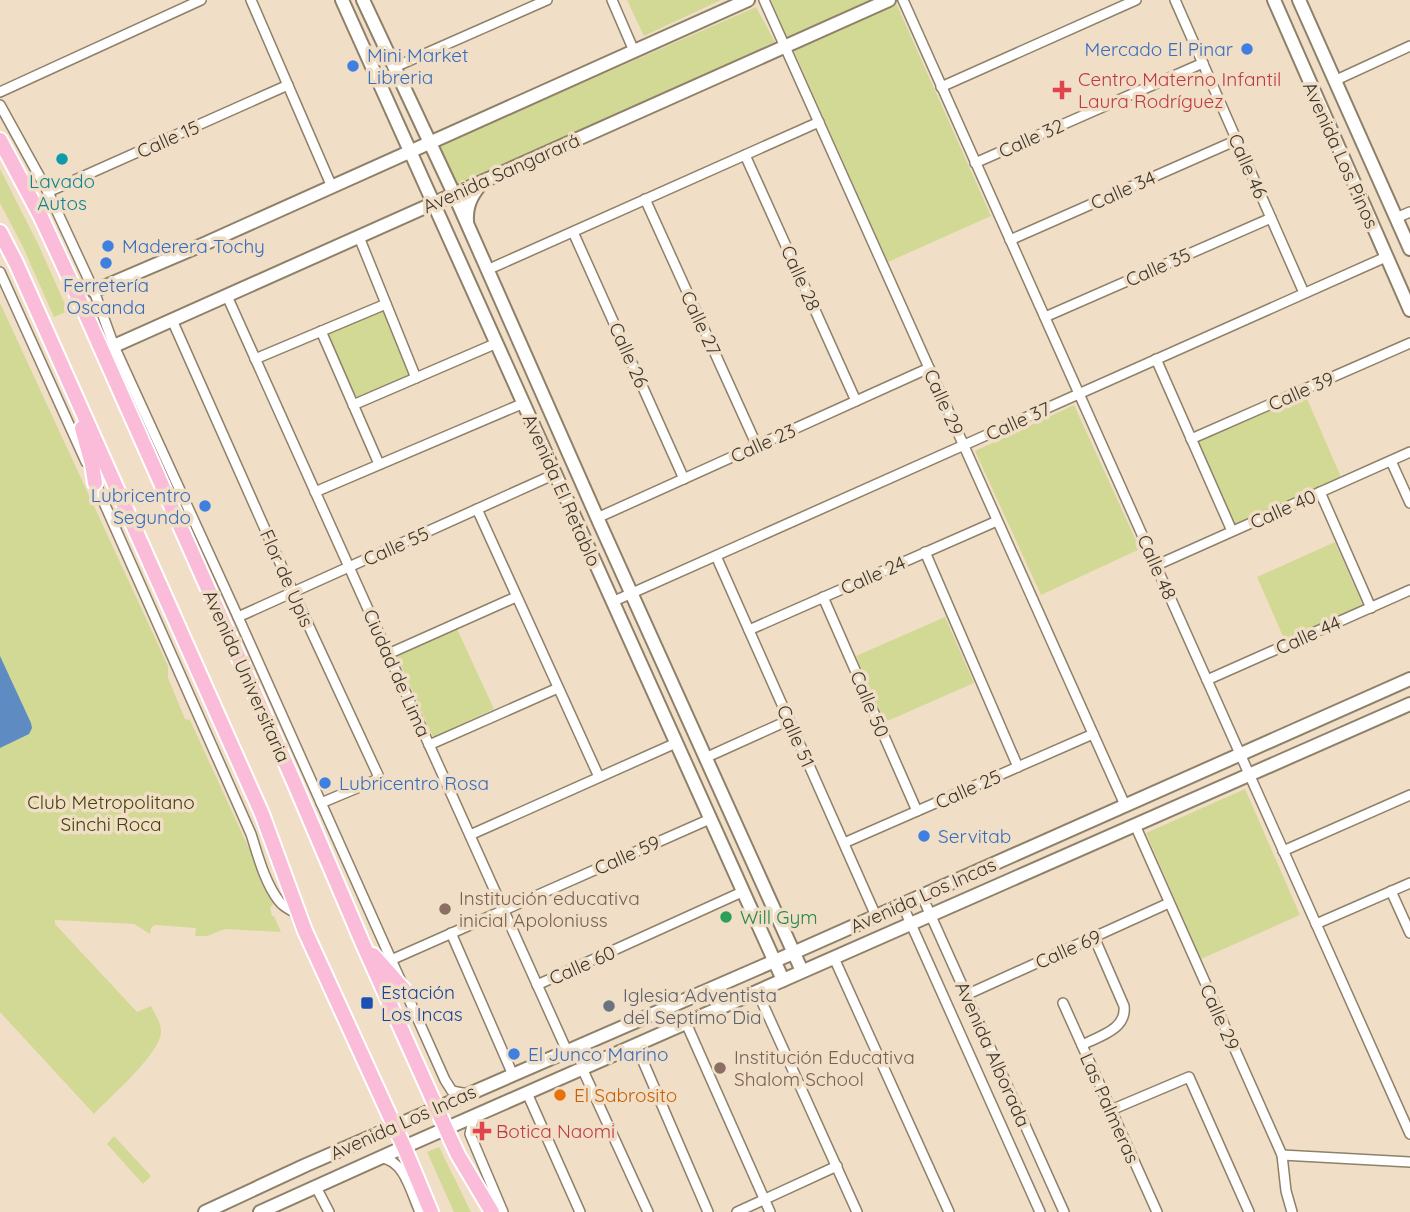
<svg xmlns="http://www.w3.org/2000/svg" width="1410" height="1212" font-family="Quicksand,sans-serif">
<rect width="100%" height="100%" fill="#f0dfc6"/>
<g fill="#d2d995">
<path d="M627,0h94l-77,36z"/>
<path d="M771,0h104l-88,39z"/>
<path d="M896,3l95,213 -103,46 -95,-213z"/>
<path d="M756,7l19,35 -319,145 -19,-40z"/>
<path d="M0,169l39,77 29,65 -14,6 -31,-70 -23,-44z"/>
<path d="M0,303l168,363v12l17,41 5,1 84,183 -4,5 2,8h2l7,16 -56,-3 -18,7h-12l1,-8 -41,-3 -4,3 -1,6 -16,-10 -79,-4v4l82,88 14,-6c3,7 11,18 10,26 -1,22 -50,64 -67,82l-94,-102z"/>
<path d="M384,311l26,64 -56,23 -26,-64z"/>
<path d="M1305,394l36,83 -108,48 -36,-83z"/>
<path d="M1074,405l66,144 -99,46 -66,-144z"/>
<path d="M1335,542l28,64 -78,35 -28,-64z"/>
<path d="M945,617l29,66 -89,39 -29,-66z"/>
<path d="M457,629l37,80 -61,28 -36,-81z"/>
<path d="M1245,789l55,126 -99,44 -55,-126z"/>
<path d="M114,1136l37,40 -8,8 -36,-40z"/>
<path d="M439,1147l32,65h-17l-27,-60z"/>
</g>
<path fill="#5d8bc2" d="M0,656l31,67 1,5 -3,6 -29,14z"/>
<g fill="none" stroke-linecap="round" stroke-linejoin="round">
<g stroke="#8f8069" stroke-width="12">
<g id="street">
<path d="M251,0l81,187"/>
<path d="M612,0l22,51"/>
<path d="M764,0l361,805"/>
<path d="M903,0l507,1134"/>
<path d="M1175,0l129,293"/>
<path d="M395,67l152,-67"/>
<path d="M1334,81l76,-35"/>
<path d="M941,87l195,-87"/>
<path d="M0,92l201,-92"/>
<path d="M0,105l48,87 46,99 20,55 124,271 207,463 7,11 15,3"/>
<path d="M745,155l111,246"/>
<path d="M975,163l228,-100"/>
<path d="M48,192l240,-107"/>
<path d="M645,199l112,247"/>
<path d="M1396,218l14,-6"/>
<path d="M573,232l111,247"/>
<path d="M359,237l57,141"/>
<path d="M1010,240l227,-100"/>
<path d="M487,270l332,-148"/>
<path d="M0,272l86,190"/>
<path d="M227,296l340,755"/>
<path d="M1045,317l226,-99"/>
<path d="M172,320l121,272 85,183 -2,5 -55,23"/>
<path d="M321,331l58,133"/>
<path d="M255,359l131,-55"/>
<path d="M1156,359l76,172"/>
<path d="M353,405l144,-62"/>
<path d="M1191,439l219,-96"/>
<path d="M1391,461l19,42"/>
<path d="M93,478l158,356c7,22 14,49 28,67 5,7 12,9 19,13"/>
<path d="M315,492l209,-89"/>
<path d="M1320,492l51,116"/>
<path d="M477,509l122,268"/>
<path d="M597,518l332,-150"/>
<path d="M925,552l93,215"/>
<path d="M716,556l160,360"/>
<path d="M1157,565l253,-113"/>
<path d="M823,597l94,214"/>
<path d="M612,602l774,-345"/>
<path d="M238,617l317,-143"/>
<path d="M749,630l248,-109"/>
<path d="M388,654l128,-57"/>
<path d="M1207,680l203,-90"/>
<path d="M429,745l129,-57"/>
<path d="M705,758l84,-38"/>
<path d="M1135,825l147,330 4,36 6,21"/>
<path d="M470,835l206,-92"/>
<path d="M844,843l249,-109"/>
<path d="M1283,851l127,-56"/>
<path d="M1391,891l19,42"/>
<path d="M922,896l142,316"/>
<path d="M902,904l138,308"/>
<path d="M1316,924l94,-41"/>
<path d="M451,933l62,142"/>
<path d="M834,958l115,254"/>
<path d="M391,960l319,-141"/>
<path d="M537,985l205,-93"/>
<path d="M757,991l100,221"/>
<path d="M966,995l203,-92"/>
<path d="M1063,1003l94,209"/>
<path d="M686,1023l84,189"/>
<path d="M636,1045l72,167"/>
<path d="M1082,1045c18,-9 45,-16 42,-39l-30,-69"/>
<path d="M582,1068l66,144"/>
<path d="M527,1093l53,119"/>
<path d="M1111,1110l78,-33 60,135"/>
<path d="M478,1115l-5,5 -3,14 33,78"/>
<path d="M1282,1155l128,7"/>
<path d="M381,1158c24,2 30,35 39,54"/>
<path d="M316,1187l13,25"/>
<path d="M737,1212l100,-46"/>
</g>
</g>
<g stroke="#8f8069" stroke-width="16">
<g id="secondary">
<path d="M342,0l441,980"/>
<path d="M363,0l91,194 146,330 202,447"/>
<path d="M1274,0l136,310"/>
<path d="M1299,0l111,249"/>
<path d="M467,222c-1,-16 4,-26 14,-38"/>
<path d="M94,291l110,-47 544,-244"/>
<path d="M114,346l775,-346"/>
<path d="M205,1212l101,-47 487,-212 617,-274"/>
<path d="M260,1212l144,-65 1006,-443"/>
</g>
</g>
<g stroke="#fff" stroke-width="18">
<g id="primary">
<path d="M0,140l41,77 43,93 210,472 69,162 88,196 7,15 34,57"/>
<path d="M0,232l16,31 246,551 43,117 99,216 27,65"/>
<path d="M82,428l10,36 3,19"/>
<path d="M373,955l31,35"/>
</g>
</g>
<use href="#street" stroke="#fff" stroke-width="9"/>
<use href="#secondary" stroke="#fff" stroke-width="12"/>
<use href="#primary" stroke="#fbbcda" stroke-width="14"/>
</g>
<g fill="#3f7fe0" stroke="#f0dfc6" stroke-width="2.5">
<circle cx="1247" cy="49" r="7"/>
<circle cx="353" cy="66" r="7"/>
<circle cx="108" cy="246" r="7"/>
<circle cx="106" cy="263" r="7"/>
<circle cx="205" cy="506" r="7"/>
<circle cx="325" cy="783" r="7"/>
<circle cx="924" cy="836" r="7"/>
<circle cx="514" cy="1054" r="7"/>
</g>
<g fill="#e0444e" stroke="#f0dfc6" stroke-width="2.5">
<path d="M1058.5 79.5h7v7h7v7h-7v7h-7v-7h-7v-7h7z"/>
<path d="M478.5 1120.5h7v7h7v7h-7v7h-7v-7h-7v-7h7z"/>
</g>
<circle fill="#0f9aa8" stroke="#f0dfc6" stroke-width="2.5" cx="62" cy="159" r="7"/>
<g fill="#8d6e63" stroke="#f0dfc6" stroke-width="2.5">
<circle cx="445" cy="909" r="7"/>
<circle cx="720" cy="1068" r="7"/>
</g>
<circle fill="#2e9e5b" stroke="#f0dfc6" stroke-width="2.5" cx="726" cy="917" r="7"/>
<rect fill="#1a4fb4" stroke="#f0dfc6" stroke-width="2.5" x="360" y="996" width="14" height="14" rx="3.5"/>
<circle fill="#6b7280" stroke="#f0dfc6" stroke-width="2.5" cx="609" cy="1006" r="7"/>
<circle fill="#e8710a" stroke="#f0dfc6" stroke-width="2.5" cx="560" cy="1095" r="7"/>
<g text-anchor="middle" stroke-width="7" stroke-linejoin="round" paint-order="stroke">
<g font-size="19" fill="#366cbe" stroke="#f0dfc6" text-anchor="start">
<text x="1233" y="56" text-anchor="end">Mercado El Pinar</text>
<text x="367" y="62">Mini Market<tspan x="367" dy="22">Libreria</tspan></text>
<text x="122" y="253">Maderera Tochy</text>
<text x="106" y="292" text-anchor="middle">Ferretería<tspan x="106" dy="22">Oscanda</tspan></text>
<text x="191" y="502" text-anchor="end">Lubricentro<tspan x="191" dy="22">Segundo</tspan></text>
<text x="339" y="790">Lubricentro Rosa</text>
<text x="938" y="843">Servitab</text>
<text x="528" y="1061">El Junco Marino</text>
</g>
<g font-size="19" fill="#be3a42" stroke="#f0dfc6" text-anchor="start">
<text x="1078" y="86">Centro Materno Infantil<tspan x="1078" dy="22">Laura Rodríguez</tspan></text>
<text x="496" y="1138">Botica Naomi</text>
</g>
<g font-size="19" fill="#3d362d" stroke="#f0dfc6">
<text transform="translate(1031 138) rotate(-24)" y="7">Calle 32</text>
<text transform="translate(168 139) rotate(-24)" y="7">Calle 15</text>
<text transform="translate(1341 155) rotate(66)" y="7">Avenida Los Pinos</text>
<text transform="translate(1248 166) rotate(66)" y="7">Calle 46</text>
<text transform="translate(501 173) rotate(-24)" y="7">Avenida Sangarará</text>
<text transform="translate(1123 190) rotate(-24)" y="7">Calle 34</text>
<text transform="translate(1158 267) rotate(-24)" y="7">Calle 35</text>
<text transform="translate(801 278) rotate(66)" y="7">Calle 28</text>
<text transform="translate(701 323) rotate(65)" y="7">Calle 27</text>
<text transform="translate(629 355) rotate(66)" y="7">Calle 26</text>
<text transform="translate(1301 391) rotate(-24)" y="7">Calle 39</text>
<text transform="translate(944 402) rotate(66)" y="7">Calle 29</text>
<text transform="translate(1018 421) rotate(-24)" y="7">Calle 37</text>
<text transform="translate(763 443) rotate(-24)" y="7">Calle 23</text>
<text transform="translate(562 490) rotate(66)" y="7">Avenida El Retablo</text>
<text transform="translate(1283 509) rotate(-24)" y="7">Calle 40</text>
<text transform="translate(396 546) rotate(-24)" y="7">Calle 55</text>
<text transform="translate(1157 567) rotate(66)" y="7">Calle 48</text>
<text transform="translate(873 575) rotate(-24)" y="7">Calle 24</text>
<text transform="translate(287 578) rotate(66)" y="7">Flor de Upis</text>
<text transform="translate(1308 635) rotate(-24)" y="7">Calle 44</text>
<text transform="translate(397 673) rotate(66)" y="7">Ciudad de Lima</text>
<text transform="translate(247 676) rotate(66)" y="7">Avenida Universitaria</text>
<text transform="translate(870 704) rotate(67)" y="7">Calle 50</text>
<text transform="translate(796 736) rotate(66)" y="7">Calle 51</text>
<text transform="translate(968 789) rotate(-24)" y="7">Calle 25</text>
<text transform="translate(627 855) rotate(-24)" y="7">Calle 59</text>
<text transform="translate(923 895) rotate(-24)" y="7">Avenida Los Incas</text>
<text transform="translate(1068 949) rotate(-24)" y="7">Calle 69</text>
<text transform="translate(582 965) rotate(-24)" y="7">Calle 60</text>
<text transform="translate(1220 1017) rotate(66)" y="7">Calle 29</text>
<text transform="translate(993 1054) rotate(66)" y="7">Avenida Alborada</text>
<text transform="translate(1110 1108) rotate(66)" y="7">Las Palmeras</text>
<text transform="translate(403 1122) rotate(-24)" y="7">Avenida Los Incas</text>
</g>
<g font-size="19" fill="#0d838f" stroke="#f0dfc6">
<text x="62" y="188">Lavado<tspan x="62" dy="22">Autos</tspan></text>
</g>
<g font-size="19" fill="#404308" stroke="#f0dfc6">
<text x="111" y="809">Club Metropolitano<tspan x="111" dy="22">Sinchi Roca</tspan></text>
</g>
<g font-size="19" fill="#785e54" stroke="#f0dfc6" text-anchor="start">
<text x="459" y="905">Institución educativa<tspan x="459" dy="22">inicial Apoloniuss</tspan></text>
<text x="734" y="1064">Institución Educativa<tspan x="734" dy="22">Shalom School</tspan></text>
</g>
<g font-size="19" fill="#27864d" stroke="#f0dfc6" text-anchor="start">
<text x="740" y="924">Will Gym</text>
</g>
<g font-size="19" fill="#164399" stroke="#f0dfc6" text-anchor="start">
<text x="381" y="999">Estación<tspan x="381" dy="22">Los Incas</tspan></text>
</g>
<g font-size="19" fill="#5b616d" stroke="#f0dfc6" text-anchor="start">
<text x="623" y="1002">Iglesia Adventista<tspan x="623" dy="22">del Septimo Dia</tspan></text>
</g>
<g font-size="19" fill="#c56008" stroke="#f0dfc6" text-anchor="start">
<text x="574" y="1102">El Sabrosito</text>
</g>
</g>
</svg>
